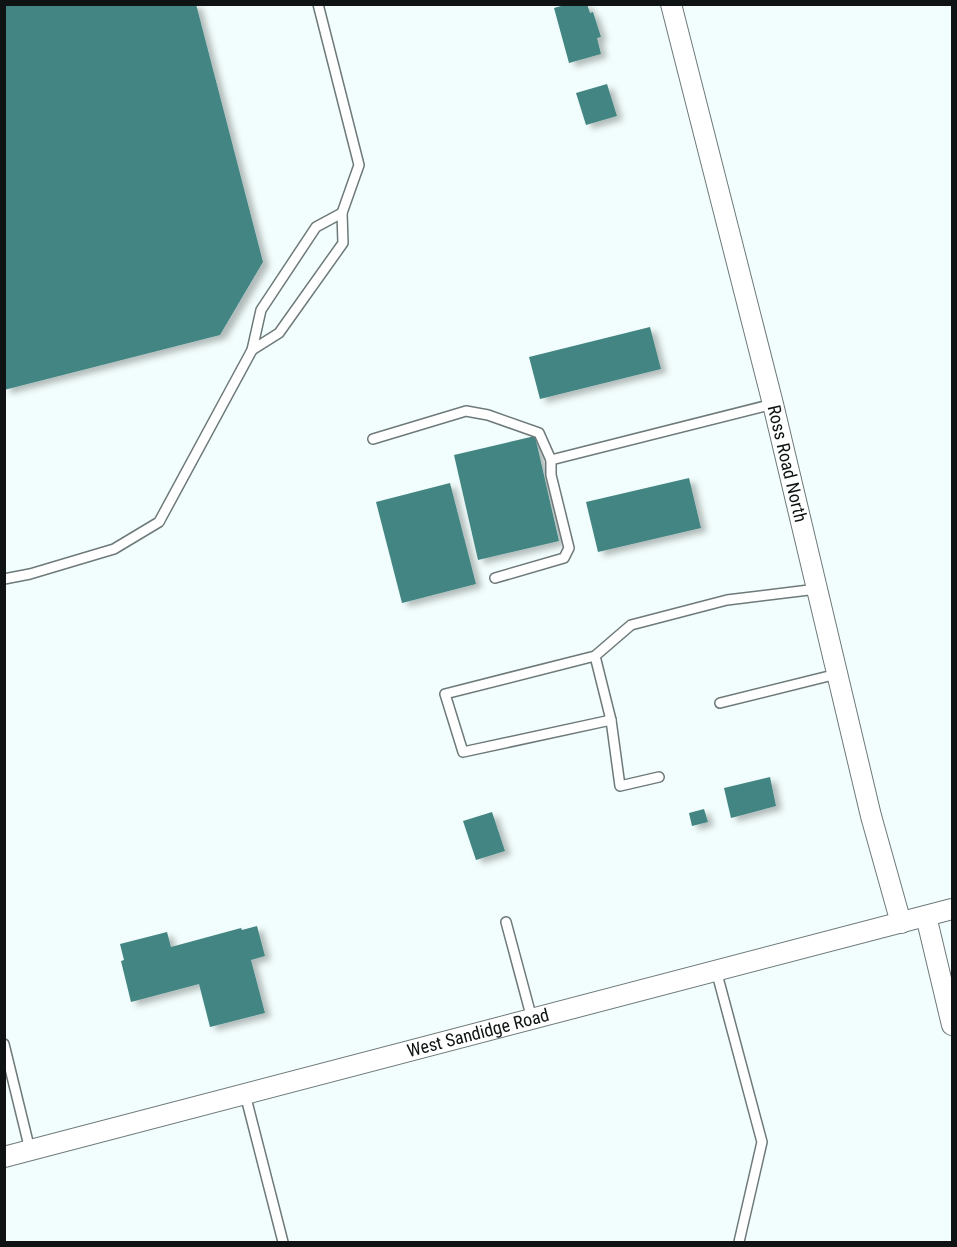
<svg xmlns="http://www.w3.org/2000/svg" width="957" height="1247" font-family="'Roboto Condensed',sans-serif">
<defs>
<filter id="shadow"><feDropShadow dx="6" dy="4" stdDeviation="3" flood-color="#0004"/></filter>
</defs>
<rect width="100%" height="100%" fill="#f2fefd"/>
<g fill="#438582" filter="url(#shadow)">
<path d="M4,4h192l67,258 -43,73 -216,55z"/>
<path d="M568,4h19l3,9 3,-1 8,25 -4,1 4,16 -32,9 -15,-55z"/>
<path d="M607,84l10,32 -31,9 -10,-32z"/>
<path d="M650,327l11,42 -121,30 -11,-42z"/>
<path d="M535,436l24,105 -81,19 -24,-105z"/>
<path d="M689,478l12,50 -103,24 -12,-50z"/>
<path d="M450,483l26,101 -74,19 -26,-101z"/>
<path d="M770,777l6,29 -45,12 -7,-30z"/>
<path d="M704,809l4,13 -16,4 -3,-13z"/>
<path d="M492,812l13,39 -29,9 -13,-39z"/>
<path d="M257,926l8,30 -14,4 14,53 -55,14 -11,-43 -68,18 -10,-41 3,-1 -4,-16 47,-12 4,15 70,-19 1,2z"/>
</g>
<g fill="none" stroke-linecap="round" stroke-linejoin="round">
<g stroke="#6e7979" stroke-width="12">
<g id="lane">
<path d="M252,350l27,-17 64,-90 -1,-30 17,-48 -41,-161"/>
<path d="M373,439l93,-28 22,4 51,18 12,27 222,-56"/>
<path d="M495,578l69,-20 5,-10 -18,-73v-15"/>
<path d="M4,579l26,-5 84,-25 45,-27 93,-172 9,-40 55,-83 26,-14"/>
<path d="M595,656l16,64"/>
<path d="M720,703l117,-29"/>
<path d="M659,777l-39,9 -9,-66 -148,32 -18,-58 150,-38 36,-31 96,-25 90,-11"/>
<path d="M506,922l26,97"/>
<path d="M716,970l46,172 -23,100"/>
<path d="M4,1044l26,106"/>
<path d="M245,1094l38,148"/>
</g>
</g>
<g stroke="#6e7979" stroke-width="22">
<g id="street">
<path id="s1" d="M671,4l102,400 98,412 30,107"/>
<path d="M926,916l26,109"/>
<path id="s2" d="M4,1157l948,-248"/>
</g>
</g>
<use href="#lane" stroke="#fff" stroke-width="9"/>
<use href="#street" stroke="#fff" stroke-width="20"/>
</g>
<g text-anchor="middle" stroke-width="6" stroke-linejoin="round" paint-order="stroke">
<g font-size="18" fill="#0f1313" stroke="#fff">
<text dy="6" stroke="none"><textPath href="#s1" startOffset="474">Ross Road North</textPath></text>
<text dy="6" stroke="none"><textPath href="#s2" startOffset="490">West Sandidge Road</textPath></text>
</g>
</g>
<rect width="957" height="1247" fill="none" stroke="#0f1313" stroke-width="12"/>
</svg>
